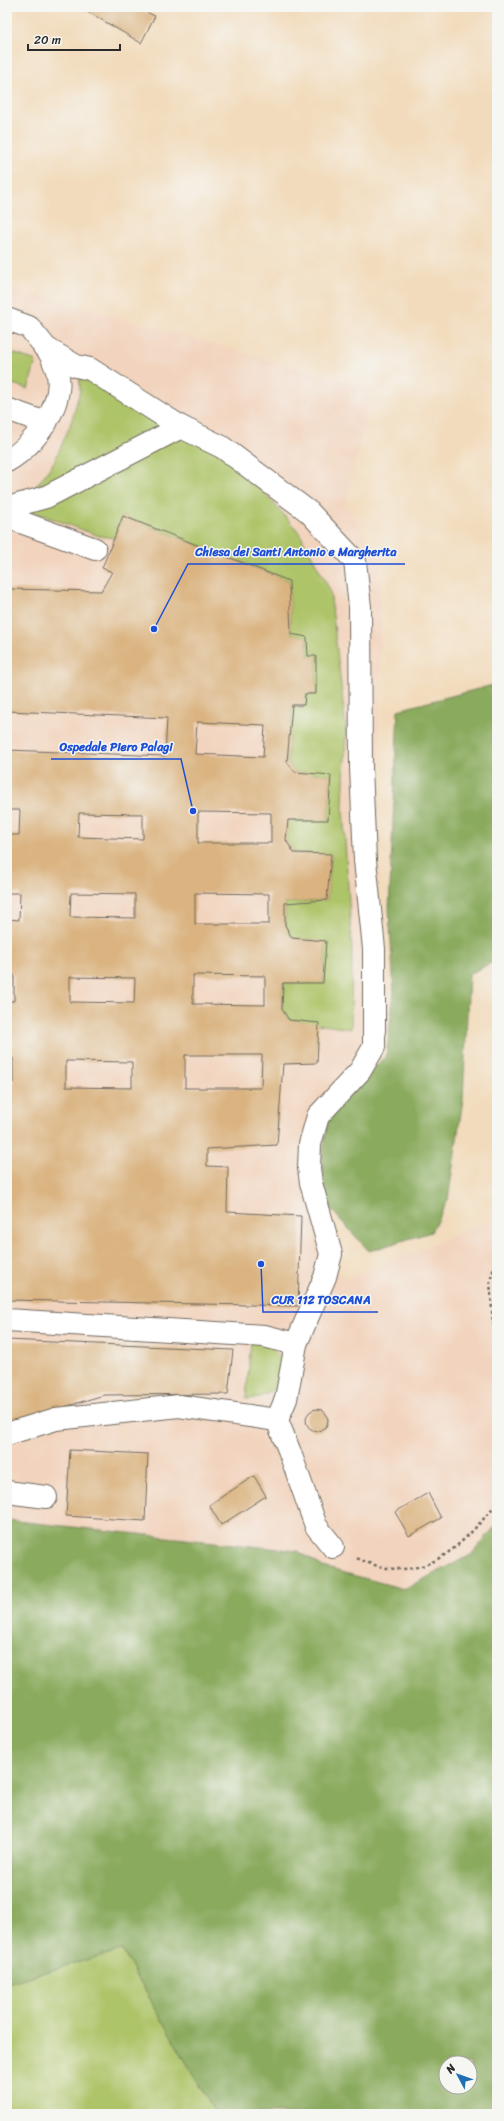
<svg xmlns="http://www.w3.org/2000/svg" width="504" height="2121" font-family="Sriracha,sans-serif">
<rect width="100%" height="100%" fill="#f6f6f2"/>
<filter id="ink" filterUnits="userSpaceOnUse"><feTurbulence type="fractalNoise" baseFrequency=".025" numOctaves="2"/><feDisplacementMap in="SourceGraphic" scale="8" xChannelSelector="R" yChannelSelector="G"/><feConvolveMatrix kernelMatrix="1 2 1 2 8 2 1 2 1" color-interpolation-filters="sRGB"/></filter>
<filter id="wash" filterUnits="userSpaceOnUse"><feTurbulence type="fractalNoise" baseFrequency=".012" numOctaves="4" result="noise"/><feDisplacementMap in="SourceGraphic" scale="16" xChannelSelector="R" yChannelSelector="G"/><feGaussianBlur stdDeviation="0.9" result="paint"/><feColorMatrix in="noise" values="0 0 0 0 0 0 0 0 0 0 0 0 0 0 0 0 0 1.4 0 .05"/><feComposite in="paint" operator="in"/></filter>
<g filter="url(#wash)">
<rect width="100%" height="100%" fill="#f2dbbc"/>
<path fill="#f2d4be" d="M7,286l365,103 -26,116 35,58 -3,495 -55,56 -5,64v79l29,22 150,-61v306l-26,31 -67,34 -91,-25 -15,-13 -291,-31z"/>
<g fill="#aec469" stroke="#6c784a">
<path d="M7,351l29,10 -8,28 -21,-7z"/>
<path d="M79,366l158,96 62,70 31,58 16,139 -3,80 9,141 -1,79 -62,-9 -7,-11 1,-26h40l3,-41 -34,-4 -7,-13v-22l42,-3 4,-45 -37,-2 -8,-13 2,-20h40l3,-45 -36,-3 -8,-10 5,-57 10,4 3,-15h11v-37l-8,-1 -1,-19 -16,-3 -2,-53 -166,-65 -9,22 -15,-2 -92,-34 26,-11 21,-29 16,-36 10,-35z"/>
<path d="M251,1341c6,2 13,3 18,5 4,2 8,8 10,12 11,24 -10,41 -33,41z"/>
<path d="M122,1950l94,164h-209v-131z"/>
</g>
<g fill="#8aaa5d" stroke="#5a6a44" fill-rule="evenodd">
<path d="M497,684v276l-28,14 -6,125 -15,101 -17,32 -62,19 -44,-48 -3,-47 7,-41 57,-59 8,-64 -5,-82 9,-200z"/>
<path d="M7,1520l291,31 25,16 81,22 67,-34 26,-31v590h-281l-94,-164 -115,33zM446,2063h24v24h-24z"/>
</g>
<g fill="none" stroke-linecap="round" stroke-linejoin="round">
<path stroke="#85b7f2" stroke-width="9" d="M491,2114l6,-2"/>
</g>
<g id="blocks">
<g fill="#dab380" fill-rule="evenodd">
<path d="M80,7h55l20,9 -14,27z"/>
<path d="M123,516l166,65 2,53 16,3 1,19h8v38h-11l-1,11h-12l-5,57 8,10 36,3 -3,45h-40l-2,20 8,13 37,1 -4,46 -42,3v22l7,13 34,3 -3,42h-40l-1,26 7,11 30,3 -2,40 -34,1 -6,81 -70,4v17l21,1 -1,45 74,4 -3,90 -291,-6v-217h6v-25h-6v-57h7v-26h-7v-56l12,1 1,-27h-13v-58h12l1,-25h-13v-60l158,6 2,-38 -160,-7v-122l94,2 11,-19 -10,-4zM197,722l68,3 -2,32 -68,-3zM198,812l73,1v30h-73zM79,813l64,1v25l-65,-2zM71,893l64,1v24l-65,-1zM195,893l74,1v30h-74zM193,975l72,1v29l-72,-1zM70,977l65,1 -1,25 -64,-1zM185,1055h77l-1,33h-76zM66,1061l66,1v26l-66,-1z"/>
<path d="M7,1340l226,10 -5,44 -124,1 -97,29z"/>
<circle cx="317" cy="1420" r="11"/>
<path d="M70,1450l78,4 -3,67 -79,-5z"/>
<path d="M254,1476l12,20 -45,29 -12,-20z"/>
<path d="M428,1493l13,25 -32,18 -14,-24z"/>
</g>
</g>
</g>
<g filter="url(#ink)">
<use href="#blocks" fill-opacity="0" stroke="#71695e" stroke-width="1"/>
<g fill="none" stroke-linecap="round" stroke-linejoin="round">
<g stroke="#71695e" stroke-width="24">
<g id="minor">
<path d="M7,319l22,8 17,21 30,18 14,3 91,58 41,20 87,65 46,49 5,46 1,161 4,92 9,89v98l-14,24 -42,45 -8,28 -1,24 2,15 20,71 -6,23 -29,67 -10,55 -9,21"/>
<path d="M7,409l39,14"/>
<path d="M7,461c30,-17 64,-64 47,-98 -2,-6 -6,-13 -10,-16"/>
<path d="M7,508l39,-11 135,-70"/>
<path d="M7,517l88,32"/>
<path d="M7,1320l257,16 32,8"/>
<path d="M7,1434l49,-15 123,-13 98,14 12,30 27,76 17,21"/>
<path d="M7,1492l39,5"/>
</g>
</g>
<g stroke="#71695e" stroke-width="2.5" stroke-dasharray="3 3" stroke-linecap="butt">
<path d="M497,1258l-7,23 3,42 4,13"/>
<path d="M357,1558c64,31 101,-8 140,-55"/>
</g>
<use href="#minor" stroke="#fff" stroke-width="22"/>
</g>
</g>
<path fill="none" stroke="#1d4ed8" stroke-width="1.5" d="M154 629L188 564H405M193 811L181 759H51M261 1264L263 1312H378"/>
<g fill="#1d4ed8" stroke="#f6f6f2" stroke-width="1.5">
<circle cx="154" cy="629" r="4"/>
<circle cx="193" cy="811" r="4"/>
<circle cx="261" cy="1264" r="4"/>
</g>
<g font-size="12" text-anchor="middle" font-weight="bold" fill="#1d4ed8" stroke="#f6f6f2" stroke-width="3" stroke-linejoin="round" paint-order="stroke">
<text x="296" y="556">Chiesa dei Santi Antonio e Margherita</text>
<text x="116" y="751">Ospedale Piero Palagi</text>
<text x="321" y="1304">CUR 112 TOSCANA</text>
</g>
<rect width="504" height="2121" fill="none" stroke="#f6f6f2" stroke-width="24"/>
<g transform="translate(458 2075) rotate(311)"><circle r="19" fill="#f6f6f2" stroke="#a5a5a2"/>
<path d="M0-3L7 15L0 10L-7 15Z" fill="#1f6fb2"/>
<text y="-6" font-size="11" font-weight="bold" text-anchor="middle" fill="#2b2b2b">N</text>
</g>
<path d="M28 44v6h92v-6" fill="none" stroke="#2b2b2b" stroke-width="2"/>
<text x="34" y="44" font-size="12" fill="#2b2b2b" stroke="#f6f6f2" stroke-width="3" paint-order="stroke">20 m</text>
</svg>
